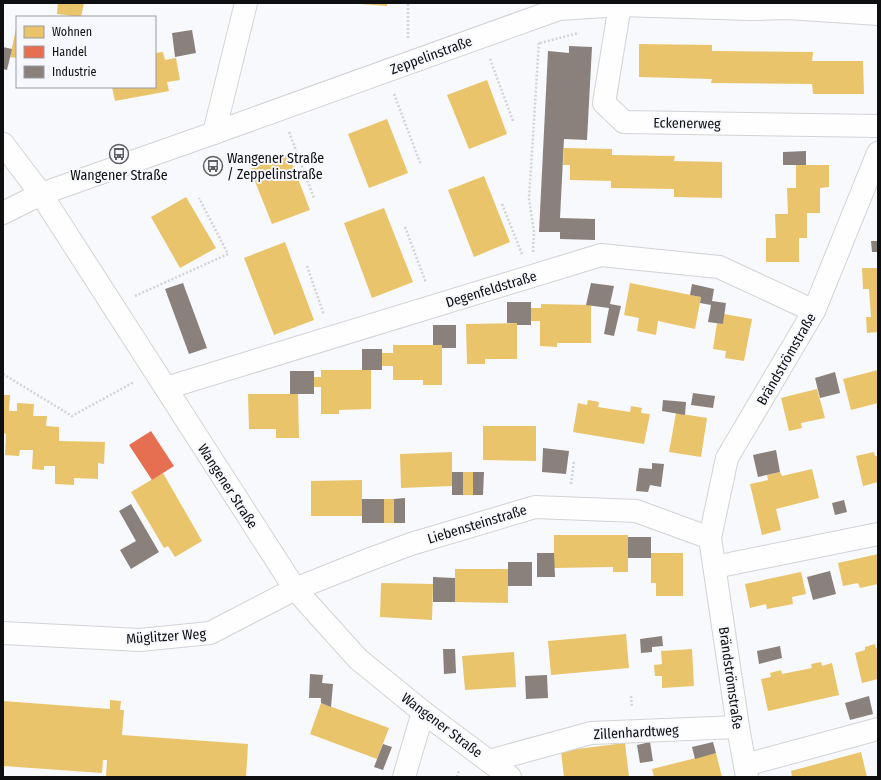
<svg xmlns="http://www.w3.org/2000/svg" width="881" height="780" font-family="'Fira Sans Condensed',sans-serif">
<rect width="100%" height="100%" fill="#f8f9fc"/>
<g fill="#e9c46a">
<path d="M58,3h26l-3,14 -24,-3z"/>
<path d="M360,3h27v3l-27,-2z"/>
<path d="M16,29h1v29l-7,-1z"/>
<path d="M639,44l73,1v6l101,1 -1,9h51l1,33h-51l-1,-10 -101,-1 1,-4 -73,-2z"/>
<path d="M163,52l2,8 11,-2 4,22 -13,2 2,9 -54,10 -3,-14h43v-34z"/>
<path d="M487,80l20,54 -38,15 -22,-54z"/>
<path d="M387,119l21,54 -39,15 -21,-54z"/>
<path d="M564,148l48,1v6l63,1 -1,5 48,1v36l-48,-1v-8l-63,-1v-7l-41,-1v-15h-7z"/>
<path d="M289,155l21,55 -38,14 -22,-55z"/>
<path d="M796,165h33v22l-9,1v25h-13v25h-8v24h-33v-24h10l-1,-24h13l-1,-26h9z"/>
<path d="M484,176l26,66 -36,15 -26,-67z"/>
<path d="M186,197l30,51 -36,20 -29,-51z"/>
<path d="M384,208l29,74 -41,16 -28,-75z"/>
<path d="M285,242l29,78 -40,15 -30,-77z"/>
<path d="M862,268h16v64l-11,1 -1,-16h5l-2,-28h-6z"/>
<path d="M630,283l71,14 -6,32 -37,-8 -2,14 -19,-4 2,-13 -15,-3z"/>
<path d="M541,304l50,1v38h-34v4l-17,-1v-25h-9v-13h10z"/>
<path d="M724,314l28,5 -8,42 -19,-3 1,-7 -13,-2 4,-26 6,1z"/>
<path d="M517,323v36h-32v5h-18l-1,-40z"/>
<path d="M393,345h49v40h-19v-5h-30v-14h-11v-13h11z"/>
<path d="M321,370h50v39l-32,1v4h-18v-27h-7v-10h7z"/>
<path d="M878,370v33l-27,7 -8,-31z"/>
<path d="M817,389l8,29 -24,5 1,5 -13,3 -8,-33z"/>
<path d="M248,394h50l1,44h-23v-9h-27z"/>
<path d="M3,395h7l-1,16h8v-8l17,1 -1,12h14l-1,10 13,1v14l46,1 -1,22 -6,-1v16l-24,-1v7l-19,-1v-18h-11v4l-12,-1 1,-19h-13l-1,6 -14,-1 1,-21 -3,-1z"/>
<path d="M588,400l11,2 -1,5 32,5 1,-6 11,2 -1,5 9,1 -6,30 -71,-12 5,-29 9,2z"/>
<path d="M676,413l31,5 -6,39 -32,-5z"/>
<path d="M483,426h53v35l-53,-1z"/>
<path d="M452,452v34l-51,2 -1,-34z"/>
<path d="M874,452l1,4h3v26l-15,4 -7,-30z"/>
<path d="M812,469l7,29 -43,11 5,21 -19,5 -12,-51 18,-4 -1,-5 13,-3 2,4z"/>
<rect x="463" y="472" width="10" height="23"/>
<path d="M163,473l39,68 -27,16 -7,-11 -4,2 -33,-56z"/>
<path d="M362,480v36h-51v-35z"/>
<rect x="384" y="499" width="10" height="24"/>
<path d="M554,535h74v37h-15v-5l-59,1z"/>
<path d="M651,553h32v43h-27v-13h-5z"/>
<path d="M878,554v30l-18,4 -2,-5 -15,3 -5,-23z"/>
<path d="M455,569h53v34l-53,-1z"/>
<path d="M801,572l5,22 -14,3 1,7 -26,5 -1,-5 -16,4 -5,-24z"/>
<path d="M381,583l52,1 -1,36 -52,-3z"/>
<path d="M626,634l3,34 -78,7 -3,-34z"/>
<path d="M875,644l1,4h2v31l-16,4 -7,-30 10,-3v-3z"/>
<path d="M692,649l2,37 -32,2v-12h-7l-1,-11 8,-1 -1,-13z"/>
<path d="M514,652l2,35 -51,3 -3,-34z"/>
<path d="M821,662l1,4 10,-3 7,32 -71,16 -7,-32 10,-2 -1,-4 11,-3 1,4 30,-6 -1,-4z"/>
<path d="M110,700l11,1 -1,9h4l-2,25 126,9 -2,33h-112l-14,-1v1h-14l1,-17h-4l-1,13 -99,-7v-65l107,8z"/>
<path d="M321,703l68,25 -12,31 -67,-25z"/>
<path d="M625,743l4,34h-65l-3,-26z"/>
<path d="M861,752l6,25h-75l-1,-6z"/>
<path d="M716,753l6,24h-68l-2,-8z"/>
</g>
<path fill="#e76f51" d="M151,431l23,35 -22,14 -23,-35z"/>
<g fill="#8a817c">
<path d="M192,30l4,23 -21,4 -3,-24z"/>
<path d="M569,46l23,1 -5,93 -23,-1 -4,79 35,1v21l-35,-1v-7h-21l9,-181 21,2z"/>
<path d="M3,47l9,2 -5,21 -4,-1z"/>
<path d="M806,151v14h-23v-13z"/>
<path d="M871,241h7v11h-6z"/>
<path d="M183,283l24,65 -18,6 -24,-65z"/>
<path d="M591,283l23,3 -4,18 11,2 -7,30 -10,-2 5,-26 -23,-3z"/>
<path d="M692,284l22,5 -2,12 14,2 -3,21 -15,-2 3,-17 -11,-2 1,-6 -11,-2z"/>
<path d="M507,302h24v23h-14v-2h-10z"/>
<path d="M433,325h23v23h-14v-3h-9z"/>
<rect x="362" y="349" width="20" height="21"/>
<rect x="290" y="371" width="24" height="23"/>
<path d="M835,372l5,21 -20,5 -5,-20z"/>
<path d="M693,393l22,3 -2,12 -22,-3z"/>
<path d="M663,400l23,2 -1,13 -23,-4z"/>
<path d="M543,448l26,3 -3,23 -24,-2z"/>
<path d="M776,450l4,22 -22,5 -5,-22z"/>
<path d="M652,463l12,1 -3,23 -11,-2 -2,7 -12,-1 3,-23 13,1z"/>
<rect x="452" y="472" width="11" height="23"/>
<path d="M473,472h11l-1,23h-10z"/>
<path d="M405,498v25h-11v-24z"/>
<rect x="362" y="499" width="22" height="24"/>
<path d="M844,500l3,12 -12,3 -3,-12z"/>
<path d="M131,504l28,48 -28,17 -11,-19 16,-9 -17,-30z"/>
<rect x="628" y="537" width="23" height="21"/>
<path d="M537,553h17l1,24h-18z"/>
<rect x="508" y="562" width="24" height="24"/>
<path d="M830,571l6,23 -23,6 -6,-23z"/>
<path d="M433,577l22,1v24h-22z"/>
<path d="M662,636l1,10 -11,1v5l-11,1 -1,-14z"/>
<path d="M780,646l2,12 -23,6 -2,-13z"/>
<path d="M443,649h12l1,24 -12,1z"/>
<path d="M310,674l13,1 -1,8 11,1 -2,23 -10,-4v-5h-12z"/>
<path d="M547,675l1,23 -22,1 -1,-23z"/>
<path d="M869,696l4,18 -23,6 -5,-17z"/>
<path d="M650,742l3,19 -13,2 -3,-18z"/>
<path d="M713,742l3,11 -21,6 -3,-12z"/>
<path d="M383,744l9,3 -9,23 -9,-3z"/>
</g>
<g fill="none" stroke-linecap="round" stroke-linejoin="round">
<g stroke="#d3d3d6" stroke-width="24">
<g id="minor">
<path d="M620,5l-16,98 20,19 254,4"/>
<path d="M214,133l32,-130"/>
<path d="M3,144l38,50 254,395 63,70 65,53 87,65"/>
<path d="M3,213l38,-19 173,-61 345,-124 61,-4 131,4 37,-1 90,6"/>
<path d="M166,388l435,-133 118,12 95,44"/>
<path d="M715,567l163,-33"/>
<path d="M3,633l137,7 70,-7 85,-44 73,-29 43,-16 124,-37 101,4 74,27"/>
<path d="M489,761l102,-28 147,-6"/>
<path d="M745,765l133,-36"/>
<path d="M404,777l19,-65"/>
<path d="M747,777l-9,-50 -28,-189 17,-80 87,-147 64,-158"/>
</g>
</g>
<g stroke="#d3d4d5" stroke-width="2.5" stroke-dasharray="2 2" stroke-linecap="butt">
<path d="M408,38v-35"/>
<path d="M540,43l39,-10"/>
<path d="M490,59l23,62"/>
<path d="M394,94l27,71"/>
<path d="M289,132l25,66"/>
<path d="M502,204l20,50"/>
<path d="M405,227l21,56"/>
<path d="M533,252l1,-20 -5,-33 10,-158"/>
<path d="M307,266l17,49"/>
<path d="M135,296l93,-42 -29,-56"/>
<path d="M3,374l69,42 62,-34"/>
<path d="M571,484l3,-23"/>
<path d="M631,696l1,11"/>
<path d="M457,777l2,-7"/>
</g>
<use href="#minor" stroke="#fefeff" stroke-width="22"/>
</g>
<defs>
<g id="bus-ring" transform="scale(1)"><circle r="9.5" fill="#f6f8fe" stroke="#606163" stroke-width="1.5"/><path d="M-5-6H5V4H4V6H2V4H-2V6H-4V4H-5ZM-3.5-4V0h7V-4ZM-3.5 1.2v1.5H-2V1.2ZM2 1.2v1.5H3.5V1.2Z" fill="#606163"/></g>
</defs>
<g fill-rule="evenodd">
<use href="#bus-ring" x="119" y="154"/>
<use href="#bus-ring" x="213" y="166"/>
</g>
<g text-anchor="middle" stroke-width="4" stroke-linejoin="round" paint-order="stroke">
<g font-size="14" fill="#0e0f11" stroke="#f6f8fe">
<text transform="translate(431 55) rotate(-20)" y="5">Zeppelinstraße</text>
<text transform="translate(687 123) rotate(1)" y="5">Eckenerweg</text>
<text transform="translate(491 289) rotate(-17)" y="5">Degenfeldstraße</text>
<text transform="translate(786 359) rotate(-60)" y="5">Brändströmstraße</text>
<text transform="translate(228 486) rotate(57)" y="5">Wangener Straße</text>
<text transform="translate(477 524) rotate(-17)" y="5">Liebensteinstraße</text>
<text transform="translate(166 636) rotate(-4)" y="5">Müglitzer Weg</text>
<text transform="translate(731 678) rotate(82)" y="5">Brändströmstraße</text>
<text transform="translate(442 725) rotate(37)" y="5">Wangener Straße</text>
<text transform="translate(636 732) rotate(-3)" y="5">Zillenhardtweg</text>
</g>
<g font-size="14" fill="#0e0f11" stroke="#f6f8fe" text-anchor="start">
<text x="227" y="163">Wangener Straße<tspan x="227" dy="16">/ Zeppelinstraße</tspan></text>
<text x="119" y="180" text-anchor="middle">Wangener Straße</text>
</g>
</g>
<rect width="881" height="780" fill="none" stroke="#0e0f11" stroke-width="8"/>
<rect x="16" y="16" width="140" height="72" fill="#f6f8fe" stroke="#999b9f"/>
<rect x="24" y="26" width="20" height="12" fill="#e9c46a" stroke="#999b9f"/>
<text x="52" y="36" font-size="12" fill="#0e0f11">Wohnen</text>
<rect x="24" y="46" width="20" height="12" fill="#e76f51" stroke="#999b9f"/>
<text x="52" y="56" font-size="12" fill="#0e0f11">Handel</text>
<rect x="24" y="66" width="20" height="12" fill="#8a817c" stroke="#999b9f"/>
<text x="52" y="76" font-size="12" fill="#0e0f11">Industrie</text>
</svg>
